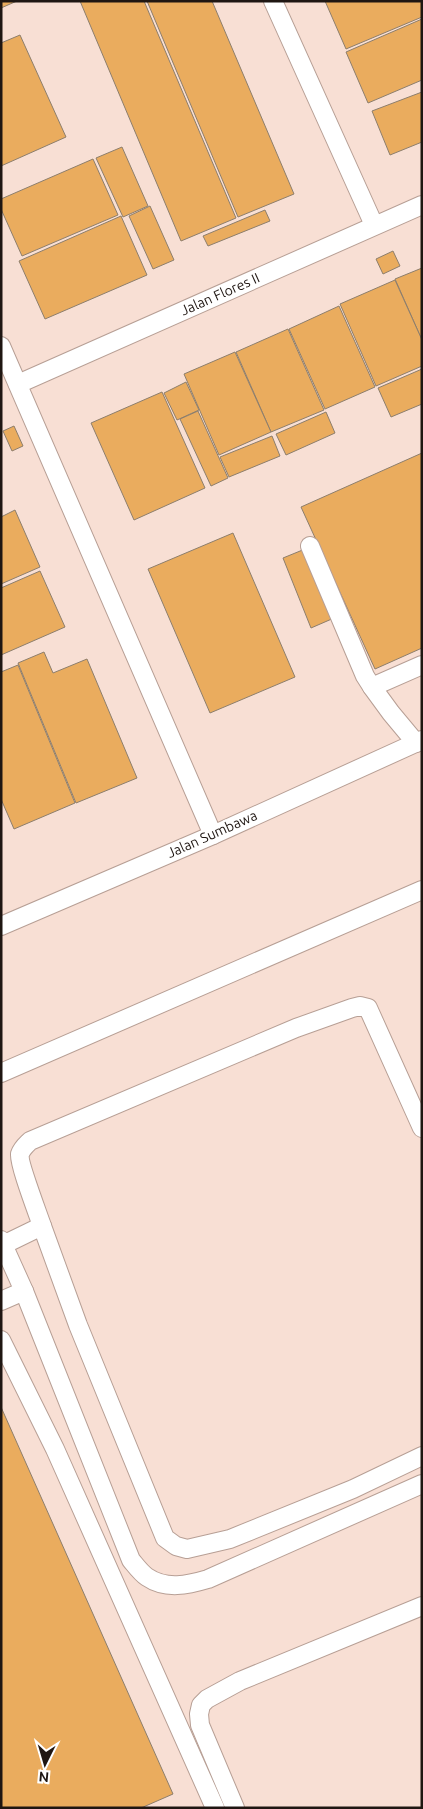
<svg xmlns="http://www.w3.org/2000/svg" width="423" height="1809" font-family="Ubuntu,sans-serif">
<rect width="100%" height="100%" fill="#f8dfd4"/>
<g fill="#eaac5e" stroke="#8d7e6c">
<path d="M1,1h16l-16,7z"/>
<path d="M80,1h64l92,217 -55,23z"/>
<path d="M147,1h65l82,193 -56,23z"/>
<path d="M325,1h97v16l-76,32z"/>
<path d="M422,19v61l-54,23 -22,-51z"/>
<path d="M20,35l46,102 -65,29v-123z"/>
<path d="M422,92v50l-32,13 -18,-44z"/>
<path d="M122,147l26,59 -25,11 -27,-59z"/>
<path d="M93,159l25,56 -96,41 -21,-47v-10z"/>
<path d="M150,206l24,54 -21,9 -24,-53z"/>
<path d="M265,210l5,11 -62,25 -5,-10z"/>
<path d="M121,216l26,59 -102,44 -26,-58z"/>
<path d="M393,251l7,15 -17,8 -7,-15z"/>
<path d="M422,268v72l-27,-61z"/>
<path d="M395,280l27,60v26l-46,20 -36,-82z"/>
<path d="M339,306l36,81 -50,22 -36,-80z"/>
<path d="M288,329l36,81 -53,22 -35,-80z"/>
<path d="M235,352l36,80 -52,23 -35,-81z"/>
<path d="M422,369v35l-31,13 -13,-29z"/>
<path d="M186,382l13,28 -22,10 -13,-27z"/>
<path d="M162,392l43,96 -71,32 -43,-97z"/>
<path d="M198,411l30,67 -17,8 -31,-67z"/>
<path d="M326,412l9,21 -49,22 -10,-21z"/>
<path d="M14,426l9,20 -11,5 -9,-20z"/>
<path d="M272,436l8,20 -51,21 -9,-20z"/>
<path d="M422,453v195l-47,21 -74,-162z"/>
<path d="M15,510l25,57 -39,17v-67z"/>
<path d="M233,533l62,144 -85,36 -62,-144z"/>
<path d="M305,549l29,69 -23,10 -28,-70z"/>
<path d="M40,571l25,56 -64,28v-67z"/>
<path d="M44,652l9,21 34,-14 50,119 -61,25 -58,-140z"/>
<path d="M18,665l57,138 -61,26 -13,-30v-127z"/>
<path d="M1,1407l172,387 -32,14h-140z"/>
</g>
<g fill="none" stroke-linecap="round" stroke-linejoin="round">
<g stroke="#b79f95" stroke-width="20">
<g id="minor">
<path d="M273,1l101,224"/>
<path d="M1,346l212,489"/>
<path d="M18,384l404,-179"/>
<path d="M310,546l55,130 7,11 50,-22"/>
<path d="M372,687l19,26 25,30"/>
<path d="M1,926l212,-91 209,-95"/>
<path d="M1,1073l421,-183"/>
<path d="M42,1226l36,99 87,213 11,8 11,3 43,-10 123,-50 69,-33"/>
<path d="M1,1240l23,51 107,269c5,6 10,13 16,17 19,13 41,8 61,2l214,-95"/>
<path d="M3,1245l39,-19c-4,-12 -24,-64 -22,-72 2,-6 6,-9 10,-13l266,-113 56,-20 8,-2 8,2 54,120"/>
<path d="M1,1301l23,-10"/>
<path d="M1,1340l54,109 160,359"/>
<path d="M235,1808l-35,-83 -1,-11 2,-9 6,-6 33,-18 182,-75"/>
</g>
</g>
<use href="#minor" stroke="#fff" stroke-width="18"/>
</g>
<g text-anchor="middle" stroke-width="4" stroke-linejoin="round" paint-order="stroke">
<g font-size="14" fill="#1f1612" stroke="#fff">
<text transform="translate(220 294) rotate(-24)" y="5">Jalan Flores II</text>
<text transform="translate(212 834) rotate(-24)" y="5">Jalan Sumbawa</text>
</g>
</g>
<rect width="423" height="1809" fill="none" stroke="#1f1612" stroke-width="5"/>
<g transform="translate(45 1764) rotate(185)" stroke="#ffffff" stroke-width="4" paint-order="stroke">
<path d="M0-4L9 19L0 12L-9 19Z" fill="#1f1612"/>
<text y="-8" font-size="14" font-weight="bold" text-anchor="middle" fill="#1f1612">N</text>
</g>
</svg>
